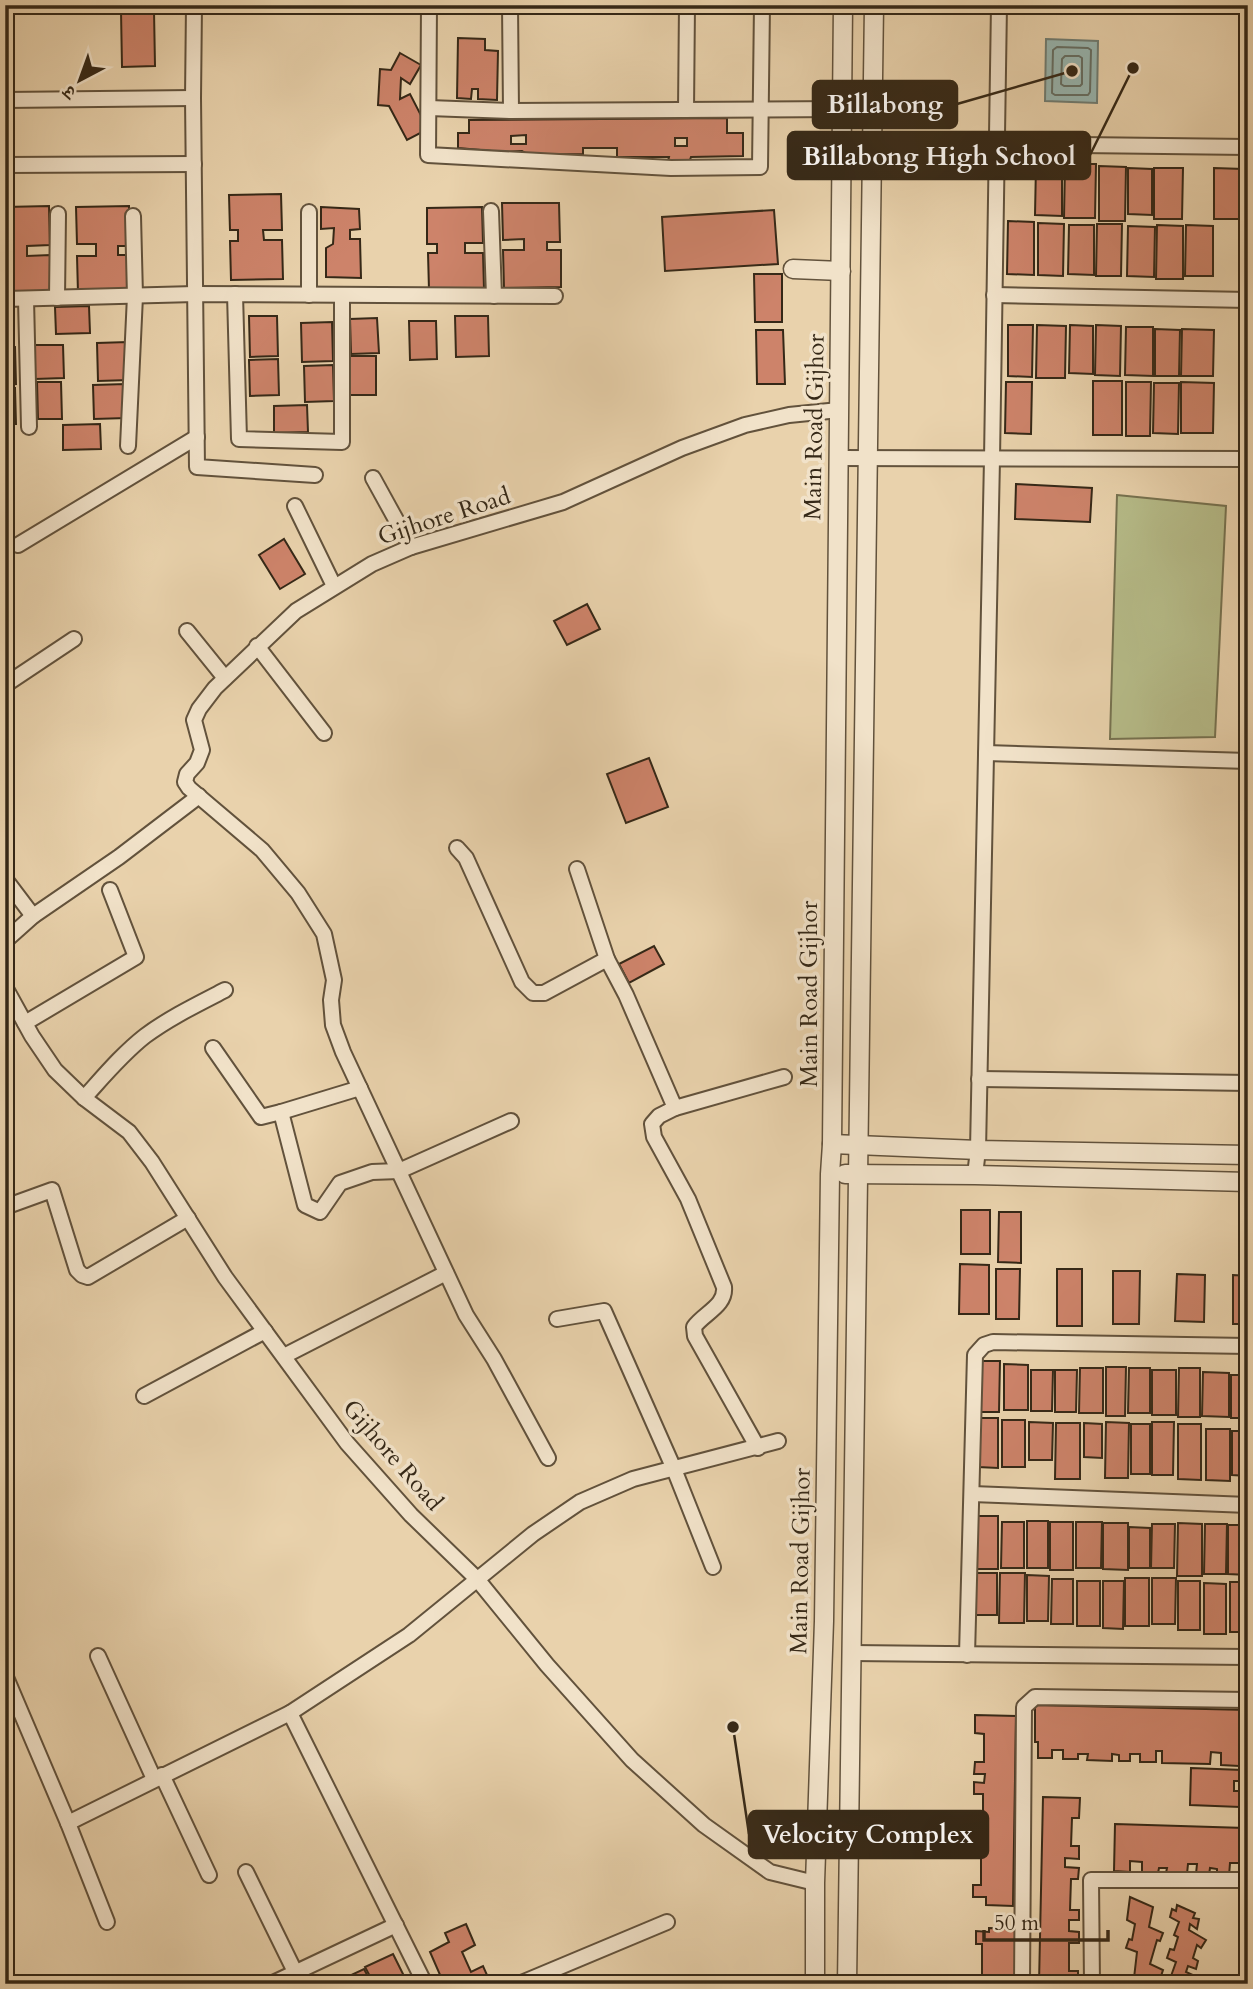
<svg xmlns="http://www.w3.org/2000/svg" width="1253" height="1989" font-family="Cardo,'Noto Serif Devanagari',serif">
<rect width="100%" height="100%" fill="#e9d2ac"/>
<filter id="stains"><feTurbulence type="fractalNoise" baseFrequency=".00286" numOctaves="4"/><feColorMatrix values="0 0 0 0 .2 0 0 0 0 .09 0 0 0 0 .02 0 0 0 .5 -.17"/></filter>
<radialGradient id="worn" r=".72"><stop offset=".6" stop-color="#630" stop-opacity="0"/><stop offset="1" stop-color="#630" stop-opacity=".3"/></radialGradient>
<path fill="#b6bc89" stroke="#767250" stroke-width="2" d="M1117,495l109,11 -11,231 -105,2z"/>
<path fill="#98b6b0" stroke="#707d73" stroke-width="2" d="M1046,39l52,2 -1,62 -52,-2z"/>
<g fill="none" stroke-linecap="round" stroke-linejoin="round">
<g stroke="#666f64" stroke-width="2">
<path d="M1057,47l31,1 3,2 -1,42 -2,3h-33l-3,-2 1,-43z"/>
<path d="M1065,56h14l3,2v26l-2,2h-16l-3,-2 1,-25z"/>
</g>
</g>
<g fill="#cd836a" stroke="#352817" stroke-width="2" fill-rule="evenodd">
<path d="M121,11h33l1,55 -33,1z"/>
<path d="M458,38l27,1v11l13,1 -1,49 -19,-1v-10h-6l-1,10 -14,-1z"/>
<path d="M400,53l21,12 -11,19 -9,-6 -1,21 10,-5 18,35 -21,11 -18,-34 -11,-1 2,-36 11,1z"/>
<path d="M727,118v15h16v23l-52,1 -2,6 -22,2 2,-8h-52v-9h-34v6l-54,1 -7,-4 -19,1 -45,-4v-15h11v-13zM526,135v9h-15v-8zM675,138h12v8h-12z"/>
<path d="M1065,164h31l-1,54h-31z"/>
<path d="M1036,165h26v51l-27,-1z"/>
<path d="M1099,166l27,1 -1,54h-26z"/>
<path d="M1245,167h3v53h-4z"/>
<path d="M1128,168l24,1v46l-24,-1z"/>
<path d="M1154,168h29l-1,51h-28z"/>
<path d="M1214,168l29,1 -1,50h-28z"/>
<path d="M281,194l1,36h-19l1,10h18l1,39 -52,1 -1,-39h8v-11h-8l-1,-35z"/>
<path d="M502,203h57l1,39h-13v8h14v37l-57,1 -1,-38h21v-11l-21,1z"/>
<path d="M49,206l1,39 -23,1v10l23,-1 1,38 -46,1v-87z"/>
<path d="M129,206l1,40h-12v9h13v37l-53,1 -1,-37h19v-12h-19l-1,-37z"/>
<path d="M321,207l38,2 1,20 -10,1v9h10l1,39 -35,-1v-29l7,-4 1,-16 -13,1z"/>
<path d="M482,207l1,36h-18v10h18l1,36 -55,1 -1,-37h9v-9h-10v-36z"/>
<path d="M774,210l4,54 -113,7 -3,-54z"/>
<path d="M1008,221l26,1v53l-27,-1z"/>
<path d="M1038,223l26,1 -1,52 -25,-1z"/>
<path d="M1097,224h25l-1,52h-25z"/>
<path d="M1069,225h25v50l-26,-1z"/>
<path d="M1157,225l26,1v53h-27z"/>
<path d="M1186,225l27,1v50h-28z"/>
<path d="M1128,226l27,1 -1,50 -27,-1z"/>
<path d="M754,274h28v48h-27z"/>
<path d="M89,306l1,27 -34,1 -1,-27z"/>
<path d="M249,316h28l1,40 -28,1z"/>
<path d="M455,316h33l1,40 -33,1z"/>
<path d="M377,318l2,35 -28,1 -1,-35z"/>
<path d="M409,321h27l1,38 -27,1z"/>
<path d="M332,322l1,39 -31,1 -1,-39z"/>
<path d="M1008,325h25l-1,52 -24,-1z"/>
<path d="M1037,325l29,1 -1,52h-29z"/>
<path d="M1070,325l23,1v48l-24,-1z"/>
<path d="M1096,325l25,1 -1,50 -25,-1z"/>
<path d="M1126,327h27v49l-28,-1z"/>
<path d="M1155,329l25,1 -1,46h-24z"/>
<path d="M1182,329l32,1 -1,46h-32z"/>
<path d="M756,330h27l2,54h-28z"/>
<path d="M128,342l2,38 -32,1 -1,-38z"/>
<path d="M34,345h29l1,33 -29,1z"/>
<path d="M15,347l1,37 -11,1v-37z"/>
<rect x="348" y="356" width="28" height="39"/>
<path d="M278,359l1,36 -29,1 -1,-36z"/>
<path d="M333,365l1,36 -29,1 -1,-36z"/>
<rect x="1093" y="381" width="29" height="54"/>
<path d="M37,382h24l1,37h-24z"/>
<path d="M1006,382h26l-1,52 -26,-1z"/>
<path d="M1126,382h25l-1,54h-24z"/>
<path d="M1181,382l33,1 -1,50h-32z"/>
<path d="M1154,383h25l-1,51 -25,-1z"/>
<path d="M126,384l1,34 -33,1 -1,-34z"/>
<path d="M1247,387h1v54h-2z"/>
<path d="M5,388h10l1,36h-11z"/>
<path d="M307,405l1,27 -34,1v-27z"/>
<path d="M100,424l1,25 -38,1v-25z"/>
<path d="M1016,484l76,4 -2,34 -75,-3z"/>
<path d="M284,539l21,35 -25,15 -21,-34z"/>
<path d="M587,604l13,25 -33,16 -13,-24z"/>
<path d="M649,758l19,49 -42,16 -19,-49z"/>
<path d="M654,946l10,18 -35,19 -10,-19z"/>
<rect x="961" y="1210" width="29" height="44"/>
<path d="M999,1212h22v51l-23,-1z"/>
<path d="M960,1264l29,1v49h-30z"/>
<path d="M996,1269h24l-1,50h-23z"/>
<rect x="1057" y="1269" width="25" height="57"/>
<path d="M1113,1271h27l-1,53h-26z"/>
<path d="M1177,1274l28,1 -1,47 -29,-1z"/>
<path d="M1233,1275l15,1v48h-15z"/>
<path d="M978,1361h22l-1,51h-21z"/>
<path d="M1004,1364l24,1v45h-24z"/>
<path d="M1106,1367h20l-1,49h-19z"/>
<path d="M1080,1368h23v45h-24z"/>
<path d="M1129,1368h21v45h-22z"/>
<path d="M1179,1368h21v49h-22z"/>
<path d="M1031,1370h22l-1,41h-21z"/>
<path d="M1055,1370h22l-1,42h-21z"/>
<rect x="1152" y="1370" width="24" height="45"/>
<path d="M1203,1372l26,1v44l-27,-1z"/>
<rect x="1231" y="1375" width="17" height="43"/>
<path d="M978,1418h20v50l-20,-1z"/>
<rect x="1002" y="1420" width="23" height="47"/>
<path d="M1029,1422l24,1 -1,37h-23z"/>
<path d="M1106,1422l23,1 -1,55h-23z"/>
<path d="M1152,1422h22l-1,53h-21z"/>
<path d="M1056,1423h24v56h-25z"/>
<path d="M1084,1423l18,1v34l-18,-1z"/>
<rect x="1131" y="1424" width="19" height="50"/>
<path d="M1178,1424h23v56l-23,-1z"/>
<path d="M1206,1429h24v52l-24,-1z"/>
<path d="M1232,1431h16v45l-16,-1z"/>
<rect x="973" y="1516" width="25" height="53"/>
<rect x="1027" y="1521" width="21" height="47"/>
<path d="M1002,1522h22v46h-23z"/>
<rect x="1050" y="1522" width="23" height="48"/>
<path d="M1076,1522h26l-1,46h-25z"/>
<path d="M1103,1523h25v47l-25,-1z"/>
<path d="M1178,1523l24,1v52h-25z"/>
<path d="M1152,1524h23l-1,44h-23z"/>
<path d="M1205,1524h22l-1,50h-22z"/>
<path d="M1228,1525h20v50l-20,-1z"/>
<path d="M1129,1527l21,1v40h-21z"/>
<rect x="975" y="1573" width="22" height="42"/>
<path d="M1000,1573h25l-1,50h-25z"/>
<path d="M1027,1575l22,1 -1,45h-21z"/>
<rect x="1125" y="1578" width="24" height="48"/>
<path d="M1152,1578h24l-1,46h-23z"/>
<path d="M1052,1579h21v45h-22z"/>
<rect x="1077" y="1581" width="23" height="45"/>
<path d="M1103,1581h21l-1,48 -20,-1z"/>
<rect x="1178" y="1581" width="22" height="49"/>
<rect x="1230" y="1582" width="18" height="50"/>
<path d="M1204,1583l22,1v50h-22z"/>
<path d="M1035,1705l213,5v33l-8,-1 -1,24 -18,-1v-12l-10,-1 -1,12 -48,-1v-12h-6v11h-16v-8h-10v7h-11v-6l-7,-1v7l-25,-1 1,-6h-10v5h-15v-9h-11v8h-14v-16h-3z"/>
<path d="M975,1715l41,1 -3,190 -27,-1v-8h-13v-12h8v-29h-8l1,-13h12v-9h-13l1,-11h9v-29h-9v-12l10,1 1,-9h-11l1,-12h9v-28l-9,-1z"/>
<path d="M1191,1768l51,2 -1,11h-7v10h7l-1,16 -50,-2z"/>
<path d="M1043,1797l37,1 -1,20h-7l-1,28h8v13l-14,-1v9l14,1 -1,11h-7l-1,31h9v10h-10v11l10,1v11h-10v28h9v13h-39z"/>
<path d="M1115,1824l130,4 -2,35h-13l-1,13 -12,-1v-6l-7,-1 -1,7 -13,-1 1,-10h-9l-1,10 -21,-1 1,-5h-8l-1,5 -16,-1v-10l-12,-1v11l-16,-1z"/>
<path d="M1130,1897l23,10 -4,20 14,6 -3,8 -3,-1 -7,24 13,6 -3,9 -6,-1 -3,6h-23v-6h6l3,-26 -11,-4 3,-9 3,1 3,-16 -8,-4z"/>
<path d="M1177,1905l18,8 -2,5 6,1 -2,10 -7,-5 -1,6 17,10 -5,8 -4,-3 -4,13 5,3 -2,8 -8,-3 -2,6 18,8 -1,4h-28l2,-6 -6,-2 5,-14 -9,-4 3,-9 4,1 4,-13 -4,-2 5,-13 -9,-5 2,-8 4,2z"/>
<path d="M466,1924l9,21 -13,7 9,20 12,-6 8,18h-47l-14,-32 19,-10 -4,-9z"/>
<path d="M989,1928l27,1 -1,55h-40v-7h7v-33h-6v-13l13,1z"/>
<path d="M393,1954l15,30h-34l-9,-17z"/>
<path d="M364,1969l8,15h-37l-1,-1z"/>
</g>
<g fill="none" stroke-linecap="round" stroke-linejoin="round">
<g stroke="#62523c" stroke-width="18">
<g id="minor">
<path d="M194,5l-1,93 4,369 118,8"/>
<path d="M429,5l-1,150 243,13 89,-1 2,-162"/>
<path d="M510,5l1,106"/>
<path d="M618,5l69,1"/>
<path d="M5,100l188,-2"/>
<path d="M429,108l82,3 331,-2"/>
<path d="M686,110l1,-105"/>
<path d="M997,144l251,3"/>
<path d="M5,165l189,-1"/>
<path d="M491,211l3,85"/>
<path d="M235,294l4,145 103,3v-147"/>
<path d="M309,295v-83"/>
<path d="M994,295l254,5"/>
<path d="M57,298l1,-84"/>
<path d="M5,299l190,-5 360,2"/>
<path d="M26,299l3,128"/>
<path d="M128,446l7,-150 -2,-80"/>
<path d="M838,458l410,1"/>
<path d="M373,478l38,69"/>
<path d="M295,506l39,80"/>
<path d="M18,545l179,-108"/>
<path d="M187,631l38,47"/>
<path d="M257,646l67,87"/>
<path d="M5,685l69,-46"/>
<path d="M986,753l262,8"/>
<path d="M457,848l9,10 56,124 11,11h11l63,-34"/>
<path d="M577,869l30,90 19,36 49,113 -16,8 -7,8 2,13 34,62 36,88c2,19 -20,26 -30,40l1,9 63,112"/>
<path d="M5,879l28,37"/>
<path d="M5,941l28,-25 86,-59 80,-61"/>
<path d="M5,987l27,49 23,34 29,28 45,34 23,30 73,115 122,166 64,72 66,64 70,86 85,95 72,65 66,47 45,11"/>
<path d="M25,1023l111,-66 -26,-67"/>
<path d="M213,1048l48,69 20,-5 24,93 15,7 20,-29 32,-11 27,-1 112,-50"/>
<path d="M979,1079l269,4"/>
<path d="M84,1098c19,-21 38,-44 61,-62 24,-18 53,-32 80,-46"/>
<path d="M675,1108l109,-31"/>
<path d="M281,1112l79,-24"/>
<path d="M975,1175l3,-25 14,-691 7,-454"/>
<path d="M5,1207l47,-17 25,80 5,5 6,2 100,-59"/>
<path d="M557,1319l47,-8 70,158 39,98"/>
<path d="M284,1356l162,-83"/>
<path d="M144,1396l121,-65"/>
<path d="M548,1458l-54,-99 -28,-44 -123,-263 -10,-27 -2,-25 3,-20 -10,-46 -26,-41 -36,-43 -73,-62 -4,-6 2,-8 10,-11 5,-13 -8,-30 5,-11 16,-21 81,-77 76,-47 39,-17 152,-45 119,-54 63,-23 44,-10 50,-5"/>
<path d="M972,1494l276,11"/>
<path d="M852,1653l396,4"/>
<path d="M967,1655l8,-300 9,-10 9,-3 255,4"/>
<path d="M98,1656l56,123"/>
<path d="M5,1675l63,148 222,-110"/>
<path d="M162,1775l47,100"/>
<path d="M68,1823l39,99"/>
<path d="M246,1872l55,112"/>
<path d="M271,1984l125,-59"/>
<path d="M425,1984l-135,-271 119,-78 124,-101 47,-32 53,-23 145,-38"/>
<path d="M519,1984l148,-62"/>
<path d="M1022,1984l2,-277 11,-10 213,3"/>
<path d="M1092,1984l-1,-104h157"/>
</g>
</g>
<g stroke="#62523c" stroke-width="21">
<g id="tertiary">
<path d="M793,269l48,2"/>
<path d="M832,1144l146,6 270,5"/>
<path d="M845,1174l130,1 273,7"/>
<path d="M815,1984v-101l9,-262 6,-447 2,-30 11,-1139"/>
<path d="M847,1984l27,-1979"/>
</g>
</g>
<use href="#minor" stroke="#f1e2c9" stroke-width="14"/>
<use href="#tertiary" stroke="#f1e2c9" stroke-width="18"/>
</g>
<g text-anchor="middle" stroke-width="7" stroke-linejoin="round" paint-order="stroke">
<g font-size="24" fill="#352817" stroke="#f1e2c9">
<text transform="translate(814 427) rotate(-89)" y="8">Main Road Gijhor</text>
<text transform="translate(444 516) rotate(-18)" y="8">Gijhore Road</text>
<text transform="translate(809 994) rotate(-90)" y="8">Main Road Gijhor</text>
<text transform="translate(393 1455) rotate(49)" y="8">Gijhore Road</text>
<text transform="translate(800 1561) rotate(-89)" y="8">Main Road Gijhor</text>
</g>
</g>
<path fill="none" stroke="#352817" stroke-width="2.5" d="M1072 71L957 104M1133 68L1090 155M733 1727L749 1834"/>
<g fill="#352817" stroke="#f1e2c9" stroke-width="2.5">
<circle cx="1072" cy="71" r="7"/>
<circle cx="1133" cy="68" r="7"/>
<circle cx="733" cy="1727" r="7"/>
</g>
<g fill="#352817" stroke="#352817" stroke-width="2.5">
<rect x="813" y="81" width="144" height="47" rx="7"/>
<rect x="788" y="132" width="302" height="47" rx="7"/>
<rect x="749" y="1811" width="239" height="47" rx="7"/>
</g>
<g font-size="26" text-anchor="middle" font-weight="bold" fill="#fff">
<text x="885" y="113">Billabong</text>
<text x="939" y="165">Billabong High School</text>
<text x="868" y="1843">Velocity Complex</text>
</g>
<rect width="1253" height="1989" fill="none" stroke="#e9d2ac" stroke-width="28"/>
<rect x="7" y="7" width="1239" height="1975" fill="none" stroke="#352817" stroke-width="3.5"/>
<rect x="14" y="14" width="1225" height="1961" fill="none" stroke="#352817" stroke-width="2"/>
<g transform="translate(80 80) rotate(221)" stroke="#f1e2c9" stroke-width="5" paint-order="stroke">
<path d="M0-5L12 26L0 18L-12 26Z" fill="#352817"/>
<text y="-10" font-size="19" font-weight="bold" text-anchor="middle" fill="#352817">उ</text>
</g>
<path d="M984 1930v10h124v-10" fill="none" stroke="#352817" stroke-width="3.5"/>
<text x="994" y="1930" font-size="21" fill="#352817" stroke="#f1e2c9" stroke-width="5" paint-order="stroke">50 m</text>
<rect width="100%" height="100%" filter="url(#stains)"/>
<rect width="100%" height="100%" fill="url(#worn)"/>
</svg>
